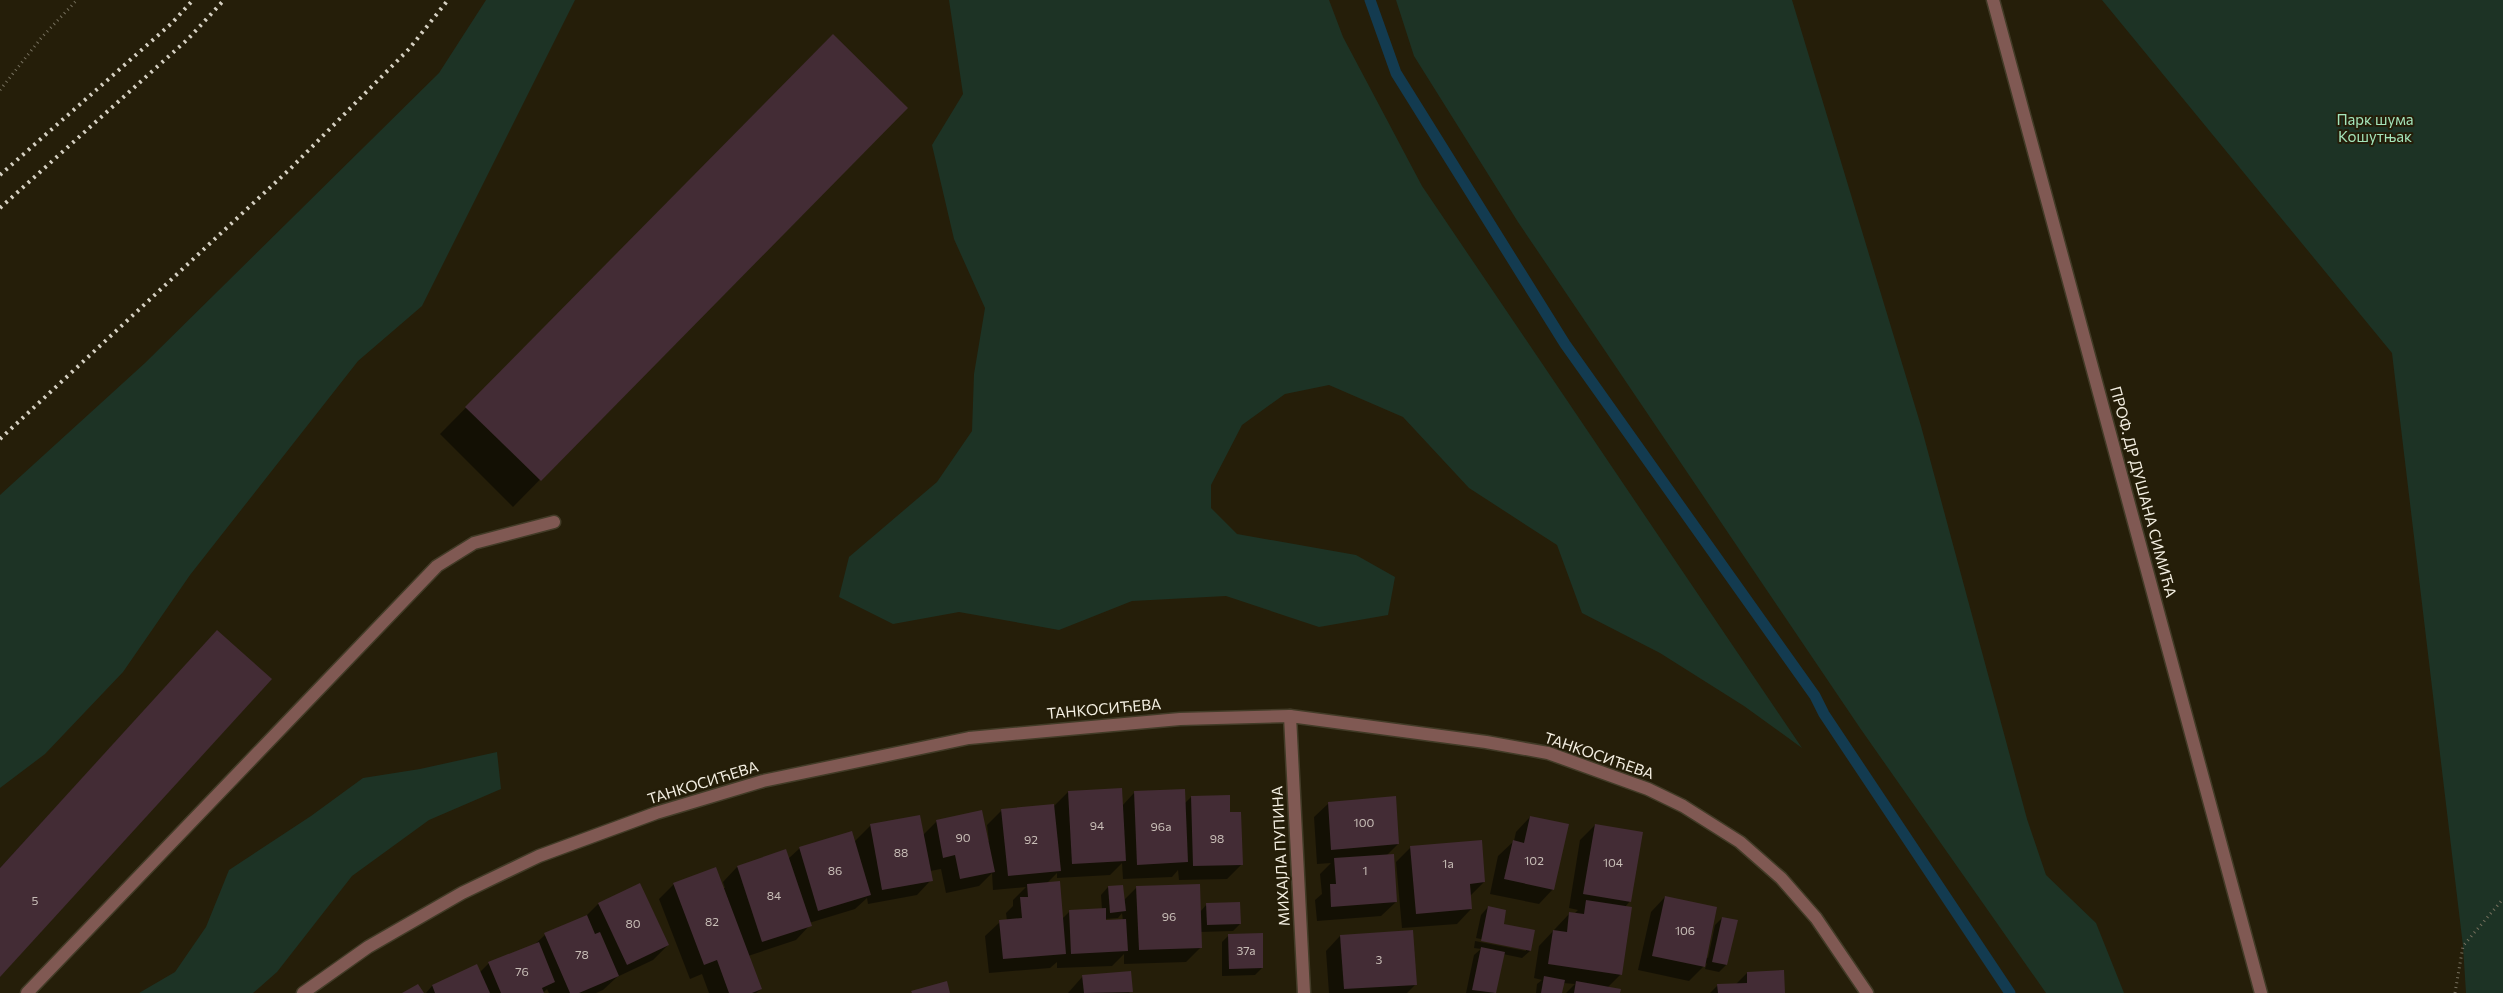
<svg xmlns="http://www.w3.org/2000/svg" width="2503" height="993" font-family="Commissioner,sans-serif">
<rect width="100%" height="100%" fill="#251e09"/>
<g fill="#1d3325">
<path d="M486,0h89l-153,306 -64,55 -168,214 -67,97 -78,82 -45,34v-293l145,-132 294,-290z"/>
<path d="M949,0h380l14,37 79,149 380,562 -58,-42 -84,-53 -78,-40 -25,-68 -88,-57 -66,-71 -74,-32 -44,9 -43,31 -31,60v23l26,26 119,21 39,22 -7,38 -69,12 -93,-31 -94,5 -73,29 -100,-18 -66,12 -54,-27 10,-40 88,-75 35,-51 2,-57 11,-66 -31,-69 -22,-94 31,-51z"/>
<path d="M1396,0h396l129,426 106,393 19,56 50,48 28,70h-78l-186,-265 -342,-506 -104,-166z"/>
<path d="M2102,0h401v993h-37l-3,-47 -71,-593z"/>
<path d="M497,752l4,37 -72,31 -77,56 -75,96 -24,21h-114l36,-21 31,-45 23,-57 82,-54 52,-38 57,-9z"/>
</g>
<g fill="#0007" fill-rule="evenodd">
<path d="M833,36l73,72 -393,399 -73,-73z"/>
<path d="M217,632l-217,343v-107z"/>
<path d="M1068,792l54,14 12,-13 50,11 7,-7 38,17 13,50 -15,15 -48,1 -1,-10 -6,7 -49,2 -1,-16 -12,12 -53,3v-5l-11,11 16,35 7,-7 33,-3 -1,-14 7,-8 16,13 13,-13 63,25 7,-8 33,20 -7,7 -33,1 1,15 -15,15 -62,2v-10l-12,12 -55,2v-6l-7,6 -61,5 -4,-37 15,-14 7,-1 -1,-8 7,-7v-6l13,-13 -33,3 -1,-17 -13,13 -33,7 -5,-24 -11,2 1,9 -14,15 -49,9 -1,-6 -12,11 -46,14 1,2 -14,15 -48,16 13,33 -5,4h-47l-7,-19 -12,5 -31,-80 15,-15 48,4h3l-2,-6 14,-15 48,-16 3,8 12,-11 54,-6 17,-17 52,10 14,-14 52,20 -2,-16 15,-15 51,-3zM1122,913l1,8 -18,1v-3l13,-1z"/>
<path d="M1329,803l69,41 -11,11 9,47 -15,14 -64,5 -2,-21 7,-6 -2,-20 11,-11 -14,1 -3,-47z"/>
<path d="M1530,817l23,72 -14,15 -49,-10 8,-38 16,-15 2,-9z"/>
<path d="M1595,825l35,76 -5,6 -4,67 -14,14 12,5h-53l9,-9 -12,-1 -2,10h-25l1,-9 5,-4 -8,-2 5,-32 31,-33 4,1 4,-4 -9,-2 11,-68z"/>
<path d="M1411,847l73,35 -14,14 1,13 -14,15 -55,4 -6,-66z"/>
<path d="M1665,897l40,60 3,1 7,-33 7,-7 14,3 -10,44 -7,7 -14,-3 2,-6 -18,18 -51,-11 13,-58z"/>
<path d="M598,904l70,41 -15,15 -36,17 -14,13 -7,3h-47l-2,-4 -4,4h-117l6,-7 44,-20 3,7 10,-10 45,-18 11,-10 41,-19z"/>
<path d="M1488,907l42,44 -8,7 -19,-4 -9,39h-28l8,-38 7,-6 -7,-1 1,-7 51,10v-2l-50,-11 5,-23z"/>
<path d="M1229,935l33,33 -7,7 -33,1v-34z"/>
<path d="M1340,936l76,48 -9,9h-78l-3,-42z"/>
<path d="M1747,973l37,20h-74l8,-8 18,-1z"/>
<path d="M1083,976l48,15 -2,2h-61z"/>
</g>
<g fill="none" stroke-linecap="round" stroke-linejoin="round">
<path stroke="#133b50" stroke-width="11" d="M1370,0l26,73 169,271 250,352 9,18 186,279"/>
</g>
<g fill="#432c35">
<path d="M833,34l75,74 -367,373 -76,-74z"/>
<path d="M217,630l55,49 -272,298v-109z"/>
<path d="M1122,788l4,73 -54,3 -4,-73z"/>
<path d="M1185,789l3,73 -51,3 -3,-74z"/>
<path d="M1230,795v17h11l2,53 -50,1 -2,-70z"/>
<path d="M1396,796l3,48 -68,6 -3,-48z"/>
<path d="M1054,804l7,67 -53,5 -7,-67z"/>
<path d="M982,810l13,62 -35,7 -5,-24 -12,3 -7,-38z"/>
<path d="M920,815l13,66 -51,9 -12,-66z"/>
<path d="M1530,816l39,8 -15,66 -50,-11 9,-39 11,3z"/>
<path d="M1595,824l48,8 -12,70 -48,-8z"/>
<path d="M852,831l19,64 -53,16 -19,-64z"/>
<path d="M1482,840l3,42 -15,2 2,25 -56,5 -6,-68z"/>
<path d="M786,849l26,77 -50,16 -25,-76z"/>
<path d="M1394,854l3,48 -66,5 -1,-23h6l-2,-26z"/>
<path d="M716,867l46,122 -10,4h-23l-12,-33 -13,5 -31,-82z"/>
<path d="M1060,881l6,73 -63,5 -4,-39 23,-2 -2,-21h8l-1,-13z"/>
<path d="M640,883l29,62 -42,20 -29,-62z"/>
<path d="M1200,884l2,64 -63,2 -3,-64z"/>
<path d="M1123,885l3,26 -16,2 -2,-27z"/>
<path d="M1665,896l52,11 -12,60 -53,-11z"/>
<path d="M1586,900l46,7 -10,68 -74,-11 5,-34 14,2 2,-20 15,2z"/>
<path d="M1240,902l1,22 -34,1 -1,-22z"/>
<path d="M1488,906l18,4 -2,14 31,6 -4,21 -50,-10z"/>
<path d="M1106,908v12l20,-1 2,32 -57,3 -2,-44z"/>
<path d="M587,915l8,19 5,-2 19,44 -40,17h-9l-26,-60z"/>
<path d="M1722,917l16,3 -11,45 -15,-3z"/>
<path d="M1413,930l4,55 -73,4 -4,-54z"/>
<path d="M1263,933v35l-34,1 -1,-35z"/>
<path d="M539,942l16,40 -13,6 2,5h-43l-13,-31z"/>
<path d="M1481,947l24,5 -9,41 -24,-3z"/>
<path d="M477,964l13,29h-55l-3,-8z"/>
<path d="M1784,970l1,23h-67l-1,-9 30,-1v-11z"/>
<path d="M1131,971l2,21 -49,1 -2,-18z"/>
<path d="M1544,976l21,4 -3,13h-21z"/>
<path d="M947,981l3,12h-38l-1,-2z"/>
<path d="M1576,981l45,8 -1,4h-46z"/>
<path d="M418,984l6,9h-22z"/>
</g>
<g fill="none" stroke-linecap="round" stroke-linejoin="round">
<g stroke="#423b27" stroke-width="15">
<path id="service" d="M27,993l410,-427 37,-23 80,-21"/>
</g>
<g stroke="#423b27" stroke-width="15">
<g id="minor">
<path d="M1290,716l14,277"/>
<path d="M303,993l65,-46 94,-54 77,-37 117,-43 107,-32 206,-43 211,-19 110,-3 196,26 62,11 100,36 35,17 57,36 41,36 35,40 51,75"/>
</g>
</g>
<g stroke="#423b27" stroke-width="15">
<path id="tertiary" d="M1993,0l268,993"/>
</g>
<g stroke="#77715f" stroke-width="3" stroke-dasharray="1 4" stroke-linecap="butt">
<path d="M0,90l42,-53 35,-37"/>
<path d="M2455,993l8,-47 40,-47"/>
</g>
<use href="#service" stroke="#805953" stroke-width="12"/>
<use href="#minor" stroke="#805953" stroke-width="12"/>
<use href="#tertiary" stroke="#805953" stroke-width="12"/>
<g stroke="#d6d1c3" stroke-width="4" stroke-dasharray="2.5 5" stroke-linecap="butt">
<path d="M0,175l172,-152 21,-23"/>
<path d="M0,208l188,-169 36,-39"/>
<path d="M0,439l291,-271 118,-119 39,-49"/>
</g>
</g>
<g text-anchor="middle" stroke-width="4" stroke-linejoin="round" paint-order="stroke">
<g font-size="12" fill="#c8beb7">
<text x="1364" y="827">100</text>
<text x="1097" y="830">94</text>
<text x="1161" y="831">96a</text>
<text x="963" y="842">90</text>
<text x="1217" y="843">98</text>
<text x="1031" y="844">92</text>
<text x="901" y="857">88</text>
<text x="1534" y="865">102</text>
<text x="1613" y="867">104</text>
<text x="1448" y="868">1a</text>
<text x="835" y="875">86</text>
<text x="1365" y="875">1</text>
<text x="774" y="900">84</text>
<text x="35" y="905">5</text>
<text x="1169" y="921">96</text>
<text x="712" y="926">82</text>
<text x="633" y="928">80</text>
<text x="1685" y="935">106</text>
<text x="1246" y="955">37a</text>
<text x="582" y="959">78</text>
<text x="1379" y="964">3</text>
<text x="522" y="976">76</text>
</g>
<g font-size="15" fill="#a4e5bb" stroke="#251e09">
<text x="2375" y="125">Парк шума<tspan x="2375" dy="17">Кошутњак</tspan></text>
</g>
<g font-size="15" fill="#f4efe2" stroke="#251e09">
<text transform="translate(2143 492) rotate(75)" y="5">ПРОФ. ДР ДУШАНА СИМИЋА</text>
<text transform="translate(1104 709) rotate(-5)" y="5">ТАНКОСИЋЕВА</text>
<text transform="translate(1599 756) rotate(19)" y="5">ТАНКОСИЋЕВА</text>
<text transform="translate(703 783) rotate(-17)" y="5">ТАНКОСИЋЕВА</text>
<text transform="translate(1281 856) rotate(-93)" y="5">МИХАЈЛА ПУПИНА</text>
</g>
</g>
</svg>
